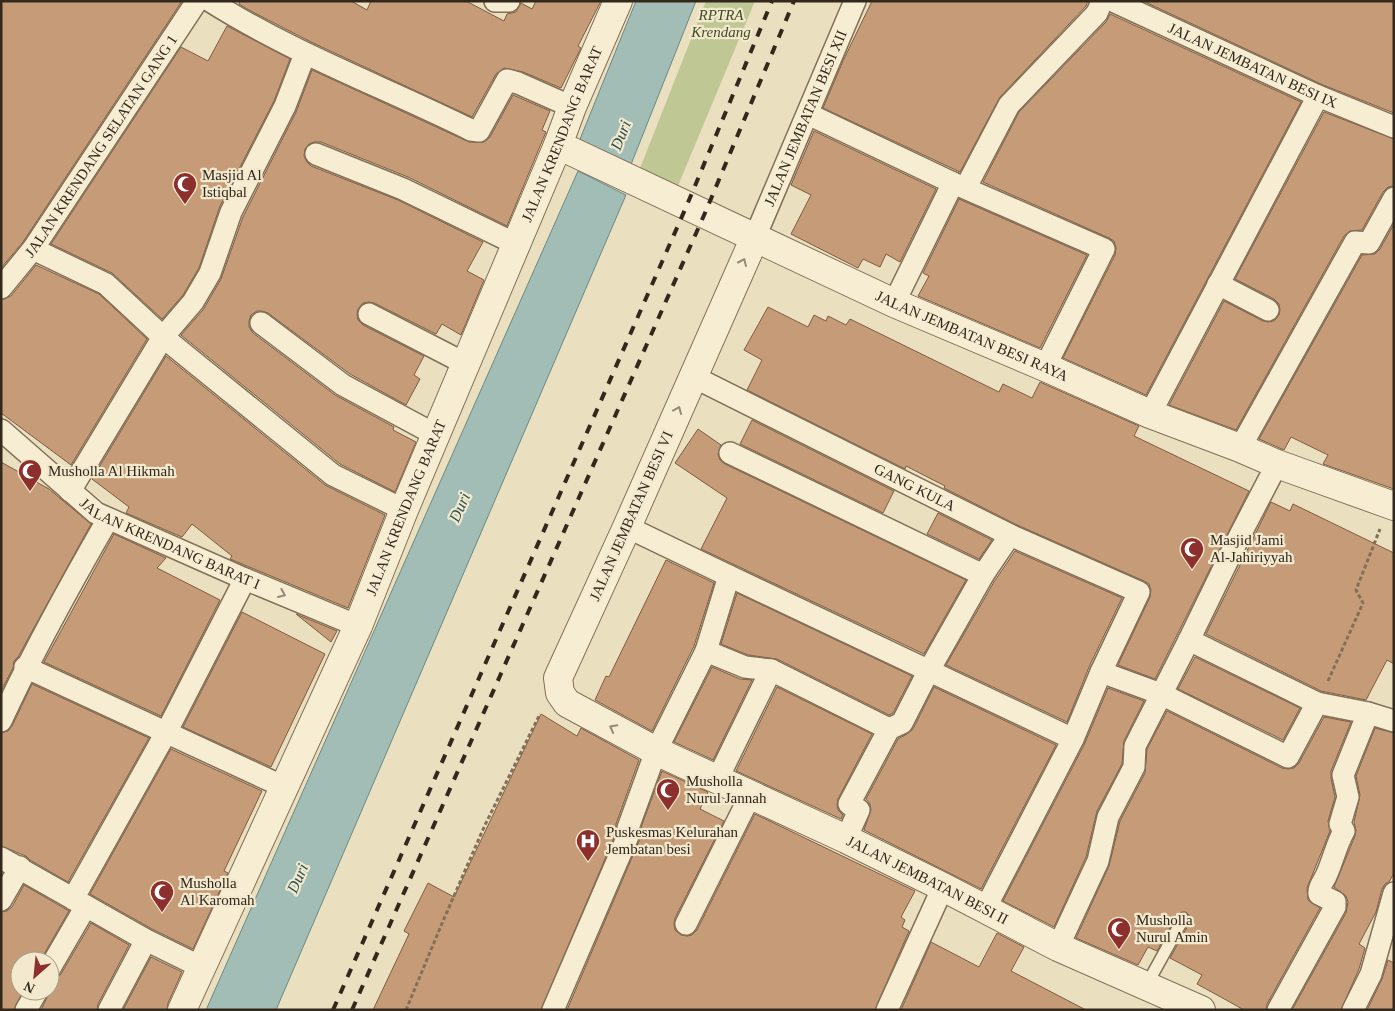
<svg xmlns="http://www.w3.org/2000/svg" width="1395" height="1011" font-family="Georgia,serif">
<rect width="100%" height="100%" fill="#eadfbf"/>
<path fill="#bfc794" d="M706,1h49l-80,192 -38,-17z"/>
<g fill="#a2bdb6" stroke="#6a8983">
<path d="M636,1h60l-68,171 -52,-23z"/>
<path d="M578,171l48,24 -350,815h-70z"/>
</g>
<g fill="#c69b77" stroke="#7f5c40">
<path d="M1,1h181l-159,241 -22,26z"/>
<path d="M240,1h111l16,9 4,-9h95l38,20 3,-7 9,-2 5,-9 11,6 4,-8h65l-23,45 3,2 -20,40 -38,-16 -19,-4 -8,6 -24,43 -161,-75 -64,-33 -8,-5z"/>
<path d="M872,1h216l-2,5 -86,91 -40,75 -137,-64 20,-47z"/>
<path d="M1143,1h251v112l-71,-28z"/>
<path d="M1110,14l191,88 -155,293 -83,-37 52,-103 1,-7 -2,-7 -5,-3 -126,-56 36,-70 87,-90z"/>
<path d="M227,26l63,33 -16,42 -54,105 -21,62 -16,27 -21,24 -50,-46 -61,-29 130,-197 27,14z"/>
<path d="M312,70l157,72h15l6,-5 23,-42 37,16 -8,19 4,2 -3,7 -36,87 -99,-49 -87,-35h-7l-5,2 -4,5 -1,7 3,6 4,4 87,34 85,42 -16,29 17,9 -23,55 -19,-11 -6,10 -62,-31 -5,-1 -6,1 -5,6 -1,5 1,6 5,5 61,31 -10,19 6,4 -14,26 -56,-31 -82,-61 -6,-2h-5l-6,4 -2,6v6l4,6 82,62 59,32 -1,3 23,12 -21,50 -55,-28 -159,-129 22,-25 18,-31 22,-62 53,-105z"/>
<path d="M1324,112l70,27v47l-6,1 -5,5 -21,38 -12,1 -6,5 -108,194 -67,-25 55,-104 39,20 5,1 6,-1 5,-6 1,-5 -1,-6 -5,-5 -39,-20z"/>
<path d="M814,131l122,58 -36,73 -14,-8 -6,13 -17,-8 -5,9 -67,-34 20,-39 -20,-10z"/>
<path d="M959,199l128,56 -47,93 -122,-52 11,-20 -6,-3z"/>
<path d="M1394,224v265l-71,-25 5,-9 -37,-18 -7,13 -25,-11 103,-184 13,-1 5,-5z"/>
<path d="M36,265l63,29 48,45 -76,126 -70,-52v-113l10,-4z"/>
<path d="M768,307l40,20 6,-12 12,6 2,-5 18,9 4,-6 149,73 4,-8 29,14 8,-16 99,44 -5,10 115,55 -94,188 -37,-14 32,-68 1,-7 -2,-6 -5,-3 -129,-57 -71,-36 1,-2 -39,-20 -1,3 -158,-79 15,-30 -18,-10z"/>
<path d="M166,356l159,129 60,30 -37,93 -118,-49 2,-3 -40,-32 -10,13 -56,-24 3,-6 -37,-28z"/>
<path d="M752,420l142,71 -11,22 -143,-69z"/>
<path d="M698,429l23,16 -3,9 2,6 5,4 241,116 -42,74 -223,-105 26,-51 -52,-35z"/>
<path d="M1,462l48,27 42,35 -73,133 -4,4 -1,7 -12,23z"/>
<path d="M1271,502l19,9 3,-7 101,49v111l-7,-4 -21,40 -45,-9 -115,-57z"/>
<path d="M938,513l54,27 -13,19 -52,-25z"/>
<path d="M114,534l52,24 -9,10 63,32 -59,116 -117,-54z"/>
<path d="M1015,551l107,47 -33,69 -22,55 -121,-57 48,-83z"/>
<path d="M666,560l48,23 -20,63 -42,85 -57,-31 11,-24 3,1z"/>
<path d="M737,593l175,83 -19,37 -4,2 -112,-56 -29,-4 -27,-11z"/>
<path d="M242,612l83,42 -54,113 -88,-40z"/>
<path d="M296,614l41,17 -6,11z"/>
<path d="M1195,657l105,51 -17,32 -105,-51z"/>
<path d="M712,667l28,12 12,1 -39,80 -39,-18z"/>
<path d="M32,684l117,54 -81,144 -38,-22 -4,-4 -25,-10v-113l7,-2 4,-5z"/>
<path d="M777,687l95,47 -34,65 -1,5 1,6 5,5 -2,4 -105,-48z"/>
<path d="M934,687l122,58 -75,144 -117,-59 7,-20 -1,-6 -4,-5 32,-60 9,-5 6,-5z"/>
<path d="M1108,688l36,13 -20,40 -2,23 -25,47 -11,46 -32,70 -51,-26 81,-156z"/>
<path d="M1167,711l115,57 6,1 6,-1 5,-5 25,-46 27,5 -20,49v7l4,19 -7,24 2,10 -23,57 1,12 12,8 -53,96 -1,6h-22l-16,-9 -31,-17 5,-9 -32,-17 20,-36v-6l-4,-4h-4l-5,3 -20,36 -9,-4 -10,18 -62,-27 33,-72 11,-45 25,-48 2,-24z"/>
<path d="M541,714l36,22 4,-8 58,32 -23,64v9l-75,177h-168l36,-76 -5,-3 24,-48 26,14z"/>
<path d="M1375,728l19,5v140l-5,9 -4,2 -3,5 -6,23 -17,32 6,4 -6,21 -18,41h-49l54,-97 2,-11 -2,-6 -12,-9 21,-51 1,-6 -2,-8 6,-27 -4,-19z"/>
<path d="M171,749l91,42 -38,80 4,2 -35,76 -41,-20 -62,-35z"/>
<path d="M662,771l46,21 -8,17 24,12 -49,97 -1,6 1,6 6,5 6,1 5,-1 5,-5 58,-116 160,77 -14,26 4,3 -3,7 7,4 -34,79h-308l72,-169 1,-11z"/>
<path d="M24,885l45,26 -29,50h-20v30h3l-9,19h-13v-98l6,-1 5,-4z"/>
<path d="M91,923l38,22 -31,59 -1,6h-56l9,-19v-11l6,-1 5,-5z"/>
<path d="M997,933l27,14 -13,24 75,39h-185l30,-68 48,25z"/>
<path d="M151,957l31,15 -14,31 -1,7h-44z"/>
<path d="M1388,960l6,3v47h-27l15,-31z"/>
</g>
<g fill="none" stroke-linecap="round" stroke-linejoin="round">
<g stroke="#827059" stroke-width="14">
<path id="service" d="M1146,986l37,-67"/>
</g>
<g stroke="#827059" stroke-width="24">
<g id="minor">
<path d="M210,1c82,52 174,86 261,129l8,1 28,-51 11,3 54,24"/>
<path d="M495,1h14"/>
<path id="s1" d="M1113,1l205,95 76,31"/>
<path d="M808,114l145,69 151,66 -59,118"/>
<path d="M316,154l87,35 113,55"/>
<path d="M966,187l43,-82 88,-92 5,-12"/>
<path id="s2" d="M755,237l100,-236"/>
<path d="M33,249l73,35 57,53 170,138 71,35"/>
<path d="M1218,284l50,26"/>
<path id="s3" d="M1,288l32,-39 164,-248"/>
<path d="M894,303l59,-120"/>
<path d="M369,314l97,50"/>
<path d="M261,323l82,62 93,50"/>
<path id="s4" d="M692,376l318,159 129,57 -38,80 -28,67 -88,170"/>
<path d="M1150,414l168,-318"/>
<path id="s5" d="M1,430l95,83 149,66 113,47"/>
<path d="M1240,448l115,-206 14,1 25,-45"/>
<path d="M730,453l253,122 -55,97 -26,51 -13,6 -40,75 10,6 -13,29"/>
<path d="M70,491l93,-154 30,-35 17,-29 21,-61 54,-106 20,-52"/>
<path d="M627,527l102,49"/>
<path d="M983,575l27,-40"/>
<path d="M1189,640l128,63"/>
<path d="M706,651l39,16 26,3"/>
<path d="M25,667l259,120"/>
<path d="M1101,672l60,22 127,63 29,-54 51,10 -25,62 5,22 -8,27 4,7c-8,14 -11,30 -18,45 -3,6 -8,12 -7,18l16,8v5l-57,103"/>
<path d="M1368,713l26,8"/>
<path d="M1,721c32,-70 69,-136 107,-202"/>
<path d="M717,780l54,-110 118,59"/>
<path d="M1,858l145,82 55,27"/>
<path d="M73,899l94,-168 78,-152"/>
<path d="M1,900l19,-33"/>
<path d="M686,924l64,-128"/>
<path d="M1058,947l40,-86 10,-44 26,-50 1,-21 54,-106 50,-103 38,-73"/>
<path d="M50,968l36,-62"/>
<path d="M26,1010l11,-19"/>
<path d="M109,1010l37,-70"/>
<path d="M553,1010l75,-174v-8l28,-77 50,-100 23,-75 344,163"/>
<path d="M887,1010l56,-123"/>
<path d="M1353,1010l18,-36 23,-81"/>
</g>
</g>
<g stroke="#827059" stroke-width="30">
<g id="tertiary">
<path id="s6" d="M558,145l336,158 151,64 105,47 90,34 37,16 117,42"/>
<path id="s7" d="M755,237l-128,290 -69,151 2,15 7,10 89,48 190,88 97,48 115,60 143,63"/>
<path id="s8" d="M182,1010l176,-384 46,-116 154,-365 14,-38 46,-106"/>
</g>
</g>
<g stroke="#827059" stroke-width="3" stroke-dasharray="4 2.5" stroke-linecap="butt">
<path d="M1328,681l35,-78 -7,-13 24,-61"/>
<path d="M406,1010l37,-89 42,-96 55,-111"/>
</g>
<use href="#service" stroke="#f6edd2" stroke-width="11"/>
<use href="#minor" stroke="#f6edd2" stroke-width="21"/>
<use href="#tertiary" stroke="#f6edd2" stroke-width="28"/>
<g stroke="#32281c" stroke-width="4" stroke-dasharray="9 9" stroke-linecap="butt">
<path d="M333,1010l354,-805 85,-204"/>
<path d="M352,1010l353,-797 89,-212"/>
</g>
</g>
<defs><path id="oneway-chevron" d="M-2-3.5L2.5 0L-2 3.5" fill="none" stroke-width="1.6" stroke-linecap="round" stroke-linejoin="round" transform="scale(1.25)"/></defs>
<g stroke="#948a77">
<use href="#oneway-chevron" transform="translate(743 262) rotate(-66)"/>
<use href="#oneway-chevron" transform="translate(678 410) rotate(-67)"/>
<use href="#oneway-chevron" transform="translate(282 594) rotate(23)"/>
<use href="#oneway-chevron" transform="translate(613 728) rotate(-152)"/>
</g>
<defs>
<g id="mosque-pin" transform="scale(1.25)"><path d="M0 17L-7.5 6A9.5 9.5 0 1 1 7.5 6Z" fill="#8d302d" stroke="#f2e9ce"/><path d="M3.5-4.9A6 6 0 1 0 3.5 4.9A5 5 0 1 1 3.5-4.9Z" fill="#fff"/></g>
<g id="hospital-pin" transform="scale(1.25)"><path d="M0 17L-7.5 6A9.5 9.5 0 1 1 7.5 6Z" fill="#8d302d" stroke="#f2e9ce"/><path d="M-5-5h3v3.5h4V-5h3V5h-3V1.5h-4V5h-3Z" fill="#fff"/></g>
</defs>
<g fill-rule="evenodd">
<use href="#mosque-pin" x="185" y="184"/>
<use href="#mosque-pin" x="30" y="471"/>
<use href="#mosque-pin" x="1192" y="549"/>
<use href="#mosque-pin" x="668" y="790"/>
<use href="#hospital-pin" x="588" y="841"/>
<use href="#mosque-pin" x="162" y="892"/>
<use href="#mosque-pin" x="1119" y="929"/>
</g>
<g text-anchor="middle" stroke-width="4.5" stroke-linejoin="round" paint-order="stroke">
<g font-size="15" font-style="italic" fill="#414d24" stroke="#f2e9ce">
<text x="721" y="20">RPTRA<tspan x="721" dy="17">Krendang</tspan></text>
</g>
<g font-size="15" fill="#32281c" stroke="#f2e9ce">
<text dy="5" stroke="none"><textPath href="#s1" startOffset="154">JALAN JEMBATAN BESI IX</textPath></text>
<text dy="5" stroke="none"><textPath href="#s2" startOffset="129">JALAN JEMBATAN BESI XII</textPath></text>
<text dy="5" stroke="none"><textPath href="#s8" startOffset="955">JALAN KRENDANG BARAT</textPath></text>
<text dy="5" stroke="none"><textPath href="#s3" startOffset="174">JALAN KRENDANG SELATAN GANG 1</textPath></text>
<text dy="5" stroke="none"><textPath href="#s6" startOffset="456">JALAN JEMBATAN BESI RAYA</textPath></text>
<text dy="5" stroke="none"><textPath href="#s4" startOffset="249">GANG KULA</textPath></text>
<text dy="5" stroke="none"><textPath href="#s8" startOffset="550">JALAN KRENDANG BARAT</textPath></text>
<text transform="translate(631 516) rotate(-66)" y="5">JALAN JEMBATAN BESI VI</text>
<text dy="5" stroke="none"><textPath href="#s5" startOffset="206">JALAN KRENDANG BARAT I</textPath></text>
<text dy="5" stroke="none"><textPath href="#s7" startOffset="912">JALAN JEMBATAN BESI II</textPath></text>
</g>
<g font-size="15" fill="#32281c" stroke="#f2e9ce" text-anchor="start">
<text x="202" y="180">Masjid Al<tspan x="202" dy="17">Istiqbal</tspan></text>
<text x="48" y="476">Musholla Al Hikmah</text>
<text x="1210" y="545">Masjid Jami<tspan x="1210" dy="17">Al-Jahiriyyah</tspan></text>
<text x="686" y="786">Musholla<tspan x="686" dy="17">Nurul Jannah</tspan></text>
<text x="606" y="837">Puskesmas Kelurahan<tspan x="606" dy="17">Jembatan besi</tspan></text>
<text x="180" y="888">Musholla<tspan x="180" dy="17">Al Karomah</tspan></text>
<text x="1136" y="925">Musholla<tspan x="1136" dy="17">Nurul Amin</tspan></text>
</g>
<g font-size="16" font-style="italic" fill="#2c5150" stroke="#f2e9ce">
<text transform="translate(620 135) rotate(-68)" y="6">Duri</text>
<text transform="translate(459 507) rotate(-66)" y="6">Duri</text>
<text transform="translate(297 878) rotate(-66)" y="6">Duri</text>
</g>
</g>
<rect width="1395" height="1011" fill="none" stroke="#32281c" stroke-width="5"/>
<g transform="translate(35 976) rotate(207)"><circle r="24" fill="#f2e9ce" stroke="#a59c87"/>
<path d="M0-4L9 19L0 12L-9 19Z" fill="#8d302d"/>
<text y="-8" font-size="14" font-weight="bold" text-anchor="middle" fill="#32281c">N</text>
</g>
</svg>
